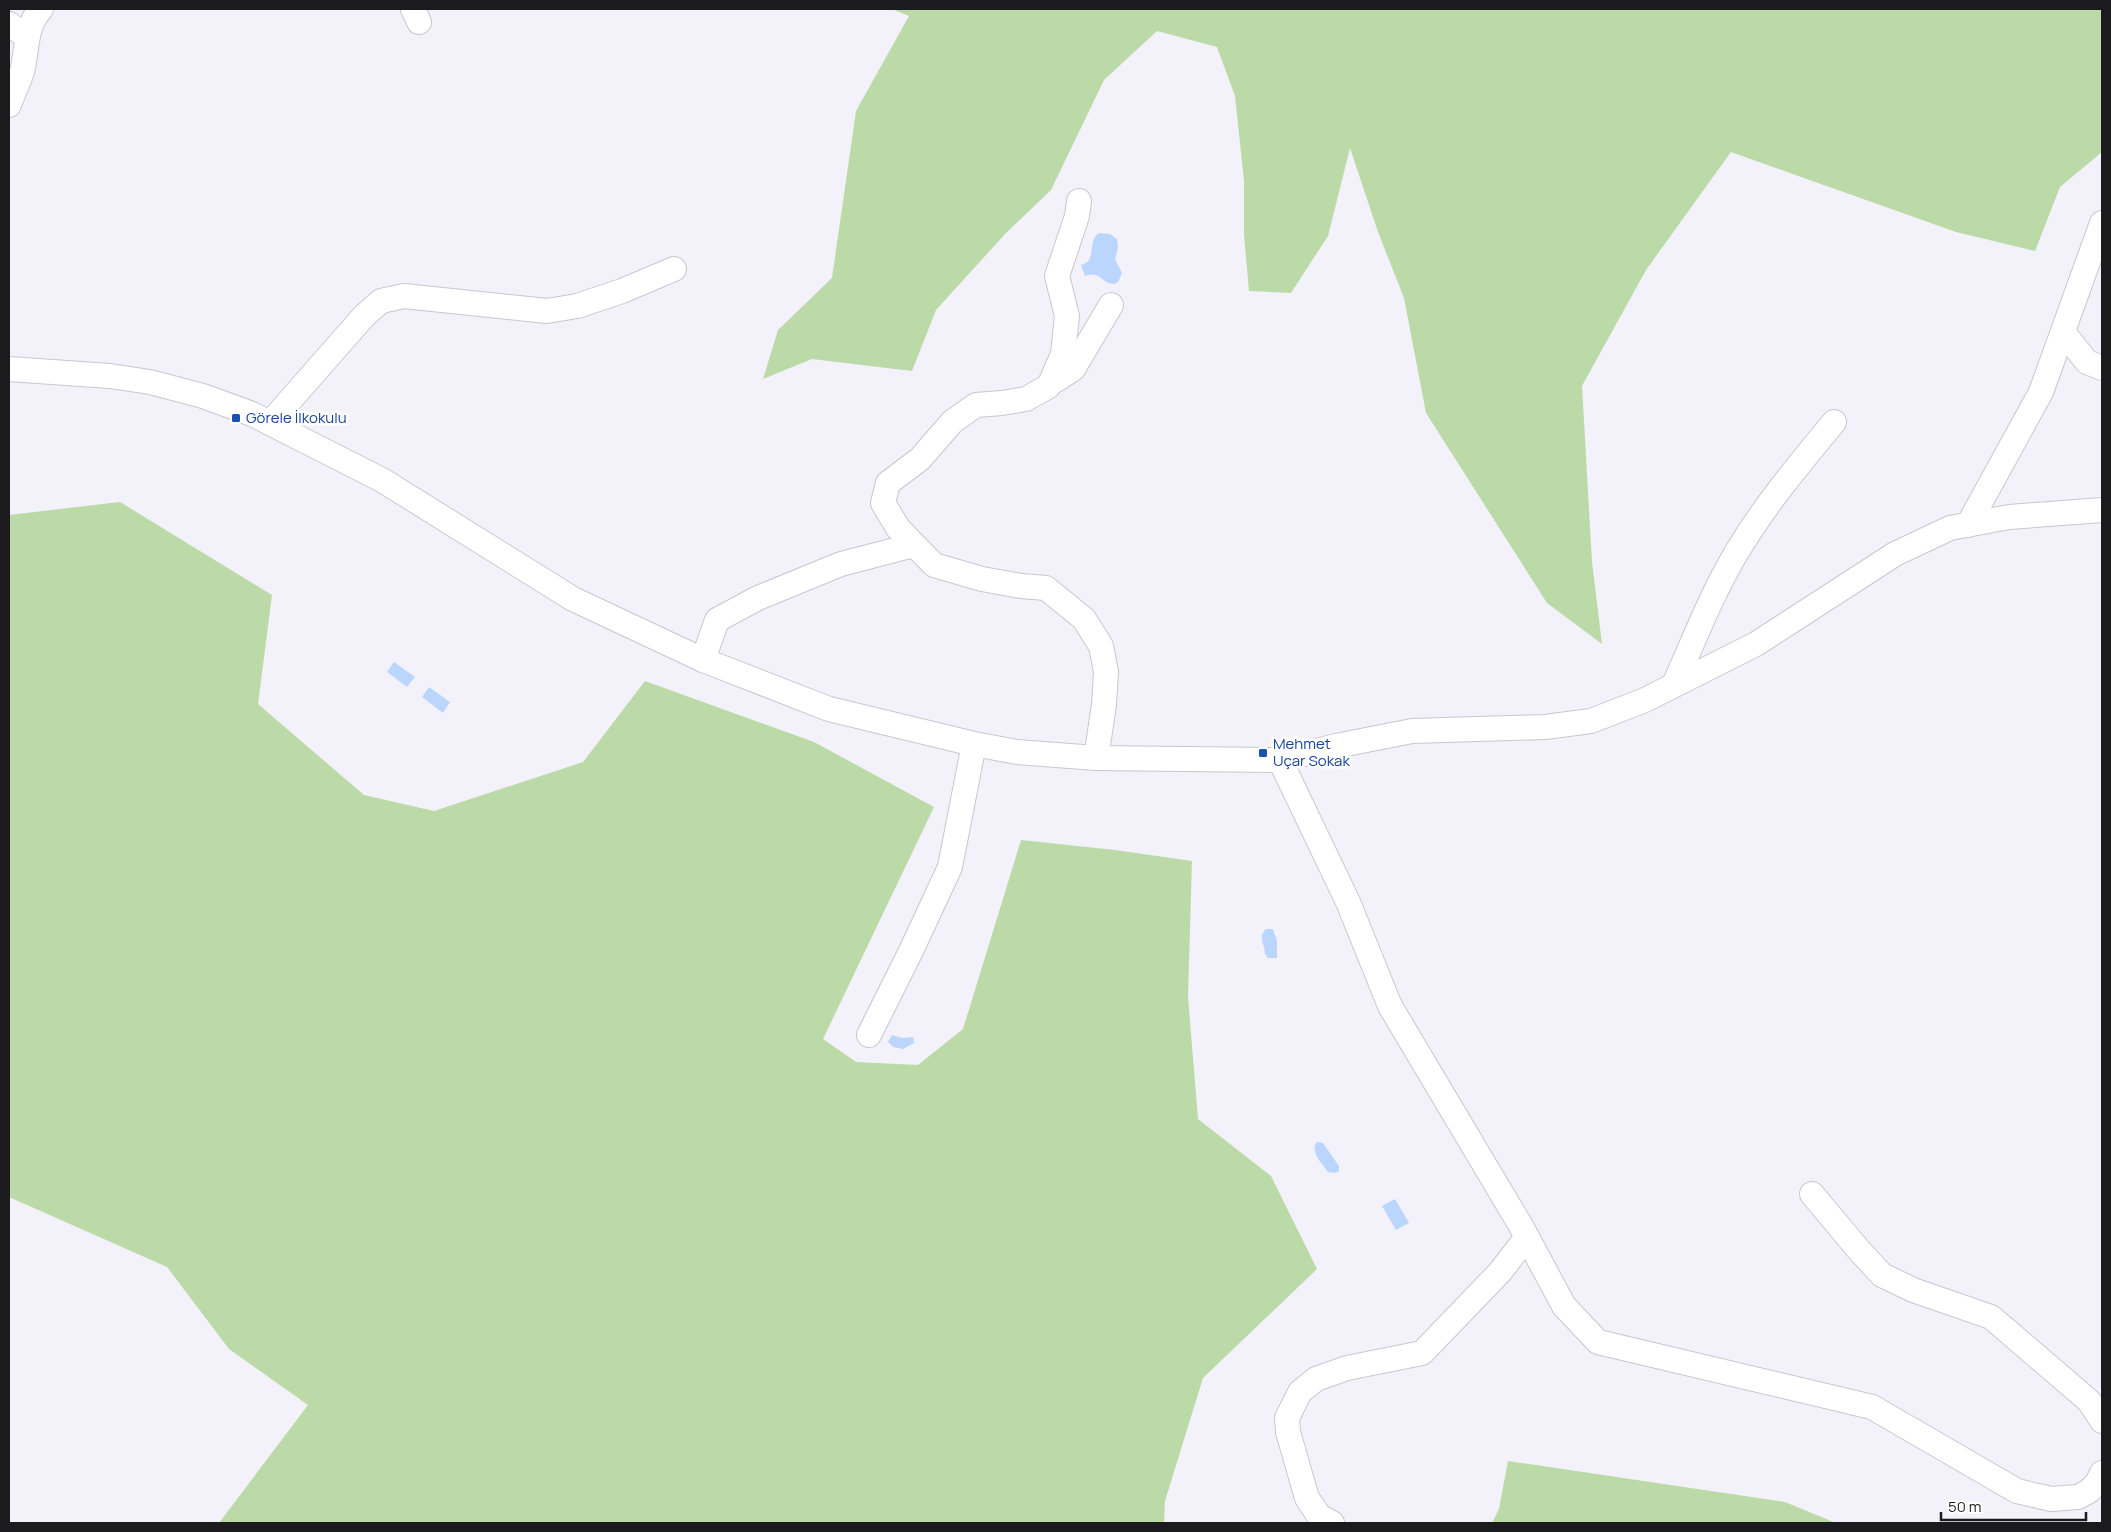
<svg xmlns="http://www.w3.org/2000/svg" width="2111" height="1532" font-family="Manrope,sans-serif">
<rect width="100%" height="100%" fill="#f3f2fb"/>
<g fill="#bbdaa7">
<path d="M892,9h1210v143l-42,35 -25,64 -79,-19 -225,-80 -85,118 -64,116 10,176 10,82 -55,-41 -121,-190 -22,-115 -26,-66 -28,-84 -22,88 -37,57 -42,-2 -5,-56v-54l-9,-85 -18,-49 -60,-16 -53,49 -53,110 -45,43 -70,77 -24,61 -100,-12 -49,20 15,-49 54,-52 24,-167 53,-95z"/>
<path d="M120,502l152,93 -14,109 106,91 70,16 149,-49 62,-81 169,61 120,65 -111,232 33,23 62,3 45,-36 58,-189 94,10 77,11 -4,136 10,122 73,57 46,93 -114,109 -38,123 -1,22h-945l89,-118 -79,-56 -62,-82 -158,-70v-682z"/>
<path d="M1508,1461l277,41 51,21h-344l7,-14z"/>
</g>
<g fill="#bbd6fd">
<path d="M1099,233l11,1 7,5 1,9 -3,11 7,14 -4,9 -3,2c-14,1 -13,-14 -30,-8l-4,-11c17,-4 5,-23 18,-32z"/>
<path d="M394,662l21,15 -8,10 -20,-15z"/>
<path d="M429,687l21,15 -7,11 -21,-16z"/>
<path d="M1266,929h7l4,12v17h-9l-3,-4c0,-10 -8,-17 1,-25z"/>
<path d="M892,1035l10,3 11,-1 1,6 -11,6 -10,-2 -5,-5z"/>
<path d="M1317,1142l6,1 16,23v5l-4,2 -7,-1c-5,-8 -19,-20 -11,-30z"/>
<path d="M1395,1199l14,24 -13,7 -14,-24z"/>
</g>
<g fill="none" stroke-linecap="round" stroke-linejoin="round">
<g stroke="#c8c7cf" stroke-width="26">
<g id="minor">
<path d="M413,9l6,13"/>
<path d="M9,24l18,13"/>
<path d="M9,105c4,-12 11,-25 14,-37 4,-21 3,-43 18,-59"/>
<path d="M1079,201l-2,15 -20,60 10,40 -4,38 -14,32 -23,13 -24,4 -26,2 -24,17 -32,37 -32,24 -5,20 15,25 36,37 48,14 39,7 25,2 38,31 17,27 5,26 -2,33 -8,53"/>
<path d="M2063,332l24,30 15,6"/>
<path d="M9,369l101,7 40,6 53,14 49,18 130,66 191,119 130,61 126,49 145,35 43,8 79,6 184,2 56,-14 76,-15 133,-4 46,-6 54,-21 111,-56 139,-90 55,-26 59,-11 93,-7"/>
<path d="M1056,380l17,-11 38,-64"/>
<path d="M270,423l94,-107 17,-15 23,-5 143,15 30,-5 45,-15 52,-22"/>
<path d="M1968,525l73,-133 61,-169"/>
<path d="M703,660l14,-40 41,-22 83,-34 73,-19"/>
<path d="M1674,685c20,-45 38,-92 64,-135 27,-45 62,-87 96,-128"/>
<path d="M1280,760l68,142 42,104 131,220 43,80 34,36 274,65 145,84 34,8 27,-2 11,-6 8,-8 5,-10"/>
<path d="M869,1035l42,-84 39,-84 24,-123"/>
<path d="M1812,1194l46,55 24,26 31,15 78,27 98,84 13,20"/>
<path d="M1332,1523l-13,-7 -12,-18 -19,-66 -1,-14 13,-26 16,-13 31,-11 75,-15 78,-81 27,-35"/>
</g>
</g>
<use href="#minor" stroke="#fff" stroke-width="24"/>
</g>
<g fill="#1a4fb4" stroke="#fff" stroke-width="2">
<rect x="231" y="413" width="10" height="10" rx="2.5"/>
<rect x="1258" y="748" width="10" height="10" rx="2.5"/>
</g>
<g text-anchor="middle" stroke-width="5" stroke-linejoin="round" paint-order="stroke">
<g font-size="15" fill="#164399" stroke="#fff" text-anchor="start">
<text x="246" y="423">Görele İlkokulu</text>
<text x="1273" y="749">Mehmet<tspan x="1273" dy="17">Uçar Sokak</tspan></text>
</g>
</g>
<rect width="2111" height="1532" fill="none" stroke="#1b1b1e" stroke-width="20"/>
<path d="M1941 1512v8h145v-8" fill="none" stroke="#1b1b1e" stroke-width="2.5"/>
<text x="1948" y="1512" font-size="15" fill="#1b1b1e" stroke="#ffffff" stroke-width="4" paint-order="stroke">50 m</text>
</svg>
